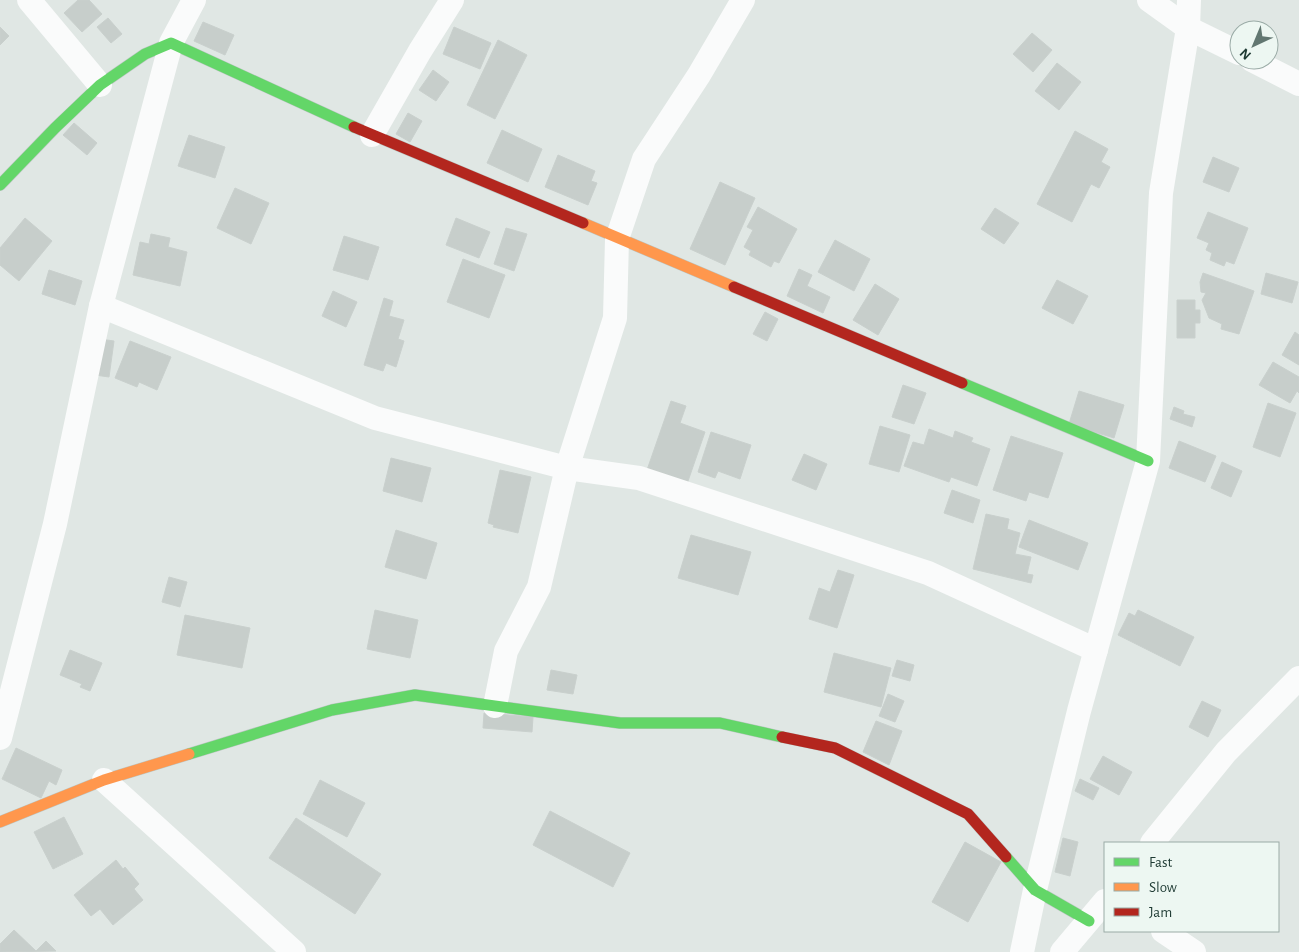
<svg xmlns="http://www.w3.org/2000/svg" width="1299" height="952" font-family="'Alegreya Sans',sans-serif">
<rect width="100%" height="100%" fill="#e0e7e4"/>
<g fill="#c7cecb" stroke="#c9d0cd">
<path d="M78,0h11l13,14 -20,18 -18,-19z"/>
<path d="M108,18l14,16 -11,9 -14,-16z"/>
<path d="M203,22l31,13 -9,20 -31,-14z"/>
<path d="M0,27l9,9 -9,9z"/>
<path d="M454,27l37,16 -11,26 -37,-15z"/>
<path d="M1032,33l20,17 -19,22 -20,-18z"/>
<path d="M498,40l29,15 -32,64 -28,-14z"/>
<path d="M1057,63l24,19 -22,28 -24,-19z"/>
<path d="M433,70l16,12 -13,19 -17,-11z"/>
<path d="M408,113l14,8 -12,21 -14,-8z"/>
<path d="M74,123l23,20 -10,12 -24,-20z"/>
<path d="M502,130l40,19 -14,33 -41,-19z"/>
<path d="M1075,131l33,18 -7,13 9,5 -11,21 -8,-4 -19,38 -35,-18z"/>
<path d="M189,135l36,12 -10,31 -37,-12z"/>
<path d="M558,155l37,16 -4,10 6,2 -9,22 -43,-18z"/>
<path d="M1213,157l26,11 -10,24 -26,-10z"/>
<path d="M720,182l35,16 -30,67 -35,-16z"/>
<path d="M235,188l34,15 -18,41 -34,-16z"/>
<path d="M758,207l39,22 -18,34 -5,-2 -3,6 -22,-12 2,-4 -7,-4 9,-17 -6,-3z"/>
<path d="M995,208l24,15 -15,21 -23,-15z"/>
<path d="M1208,212l40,16 -14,36 -8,-3 -2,5 -14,-6 2,-7 -6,-3 3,-7 -12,-5z"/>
<path d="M25,218l27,23 -33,40 -19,-16v-17z"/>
<path d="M456,218l34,14 -11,26 -33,-13z"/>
<path d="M506,228l21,6 -13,37 -20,-7z"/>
<path d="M151,234l19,4 -2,9 19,5 -7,34 -47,-11 7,-33 9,2z"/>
<path d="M344,236l35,11 -11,33 -35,-10z"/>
<path d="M835,240l35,19 -16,32 -36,-19z"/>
<path d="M463,259l42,16 -16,43 -42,-16z"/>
<path d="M799,269l13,6 -5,11 23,11 -7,16 -36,-17z"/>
<path d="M49,270l33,11 -7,24 -33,-11z"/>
<path d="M1203,273l51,18 -15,43 -18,-5 1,-5 -13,-6 -7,-18 4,-7 -5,-1 -1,-10z"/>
<path d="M1266,273l32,9 -6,21 -31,-9z"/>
<path d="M1057,280l31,16 -15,28 -31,-16z"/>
<path d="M875,284l24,15 -21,36 -25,-15z"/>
<path d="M333,291l24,11 -11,25 -24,-11z"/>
<path d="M384,298l9,3 -4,15 15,4 -6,19 6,2 -8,26 -10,-4 -3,8 -19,-6z"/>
<path d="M1177,300h18v10h5v13h-5v15h-18z"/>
<path d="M765,312l13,7 -11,22 -14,-7z"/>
<path d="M1295,332l4,3v30l-17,-10z"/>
<path d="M100,339l14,2 -5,36 -14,-2z"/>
<path d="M130,341l41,16 -14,33 -18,-8 -2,5 -22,-9z"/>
<path d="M1273,362l26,15v16l-2,-2 -7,12 -31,-18z"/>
<path d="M903,385l23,8 -12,31 -22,-7z"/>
<path d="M1079,391l45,14 -10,33 -45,-14z"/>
<path d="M671,401l15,5 -6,17 25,9 -18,52 -40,-14z"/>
<path d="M1268,403l28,10 -16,44 -27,-10z"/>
<path d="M1174,407l10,4 -1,3 12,3 -3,10 -22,-8z"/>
<path d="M880,426l30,9 -11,37 -30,-8z"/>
<path d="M929,429l24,9 2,-7 18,7 -2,4 19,7 -13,37 -26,-9 -2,5 -45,-16 9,-24 11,3z"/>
<path d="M711,432l40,13 -11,34 -22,-8 -3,7 -17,-6z"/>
<path d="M1011,436l52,17 -15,45 -19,-6 -3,9 -33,-11z"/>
<path d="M1179,441l37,15 -11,26 -36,-14z"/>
<path d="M804,454l23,10 -11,26 -24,-10z"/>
<path d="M391,458l40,10 -9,34 -39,-11z"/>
<path d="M1222,462l20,9 -11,26 -20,-9z"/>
<path d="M500,470l31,7 -13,56 -25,-6 1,-2 -6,-2z"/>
<path d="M952,490l28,10 -7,23 -29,-10z"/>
<path d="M986,514l23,5 -2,10 13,4 -5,21 16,3 -4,17 6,1 -2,8 -58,-14z"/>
<path d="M1029,520l59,23 -10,27 -59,-23z"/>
<path d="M396,530l41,13 -11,36 -41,-12z"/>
<path d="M691,535l60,17 -13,43 -60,-17z"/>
<path d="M838,570l16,5 -17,53 -28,-9 10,-31 11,4z"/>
<path d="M169,577l18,5 -7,25 -18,-5z"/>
<path d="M375,610l43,10 -8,38 -43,-9z"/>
<path d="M1138,610l56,27 -14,29 -62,-31 11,-22 6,3z"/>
<path d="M185,615l65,13 -8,40 -65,-13z"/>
<path d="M70,650l32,13 -12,28 -10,-4 2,-3 -22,-9z"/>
<path d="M834,653l57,15 -10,39 -57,-15z"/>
<path d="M897,660l17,5 -4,16 -18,-5z"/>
<path d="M551,670l26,5 -4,19 -26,-4z"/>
<path d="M888,694l16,7 -9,21 -16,-6z"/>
<path d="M1202,701l19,9 -13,27 -19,-10z"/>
<path d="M484,713l49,4 -1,15 -49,-4z"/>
<path d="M876,721l26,10 -13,34 -26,-13z"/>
<path d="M16,748l46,22 -6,15 -7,-4 -8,17 -39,-19z"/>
<path d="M1103,756l29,16 -13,23 -29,-16z"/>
<path d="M1080,779l19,9 -6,12 -18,-9z"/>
<path d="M320,780l45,23 -18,34 -44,-23z"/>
<path d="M550,811l80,42 -17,34 -80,-42z"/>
<path d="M64,817l19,37 -30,15 -19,-37z"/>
<path d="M296,818l85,56 -26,40 -86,-56z"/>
<path d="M1063,838l15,4 -8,34 -15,-4z"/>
<path d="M965,842l36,20 -33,60 -36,-20z"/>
<path d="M116,860l7,9 2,-2 14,17 -5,5 9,11 -30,25 -13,-16 -9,7 -17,-21z"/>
<path d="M14,930l22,21 10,-10 10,10 -56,1v-8z"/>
</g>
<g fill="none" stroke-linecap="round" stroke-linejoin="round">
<g stroke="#bcc6c3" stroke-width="12">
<g id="fast">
<path d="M0,185l55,-57 45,-43 45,-31 26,-11 183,84"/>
<path d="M962,383l186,78"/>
<path d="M189,754l143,-44 83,-15 205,28h100l62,14"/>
<path d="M1006,857l29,33 54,31"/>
</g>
</g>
<g stroke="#bcc6c3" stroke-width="12">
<g id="slow">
<path d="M583,223l151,64"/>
<path d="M0,822l104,-42 85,-26"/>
</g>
</g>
<g stroke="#bcc6c3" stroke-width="12">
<g id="jam">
<path d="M354,127l229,96"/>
<path d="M734,287l228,96"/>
<path d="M782,737l53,11 133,66 38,43"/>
</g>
</g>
<g stroke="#fafbfb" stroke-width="24">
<path d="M29,0l71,85"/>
<path d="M1149,0l39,28 51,25"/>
<path d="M1252,60l47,24"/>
<path d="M372,135l48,-84 32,-51"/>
<path d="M101,306l274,112 192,50 72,10 289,95 168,77"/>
<path d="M495,706l11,-55 33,-64 28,-119 48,-150 2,-79 27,-80 55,-84 44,-75"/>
<path d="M0,738l55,-214 46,-218 70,-263 23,-43"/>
<path d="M104,780l190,172"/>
<path d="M1152,843l74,-91 73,-74"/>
<path d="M1163,931l31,21"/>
<path d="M1022,952l13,-62 44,-179 69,-250 13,-268 27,-165 1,-28"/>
<path d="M1062,952l43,-51"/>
</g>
<use href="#fast" stroke="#63d668" stroke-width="11"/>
<use href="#slow" stroke="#ff974d" stroke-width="11"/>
<use href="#jam" stroke="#b3261e" stroke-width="11"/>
</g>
<rect x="1104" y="842" width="175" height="90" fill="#edf7f2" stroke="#9aaba6"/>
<rect x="1114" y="858" width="25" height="8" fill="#63d668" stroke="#9aaba6"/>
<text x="1149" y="867" font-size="15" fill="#1e3a33">Fast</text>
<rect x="1114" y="883" width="25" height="8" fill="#ff974d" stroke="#9aaba6"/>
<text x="1149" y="892" font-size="15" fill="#1e3a33">Slow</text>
<rect x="1114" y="908" width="25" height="8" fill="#b3261e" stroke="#9aaba6"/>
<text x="1149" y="917" font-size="15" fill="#1e3a33">Jam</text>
<g transform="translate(1254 45) rotate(224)"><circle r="24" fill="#edf7f2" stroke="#9aaba6"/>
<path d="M0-4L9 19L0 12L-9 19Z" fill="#627771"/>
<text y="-8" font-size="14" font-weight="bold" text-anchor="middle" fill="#1e3a33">N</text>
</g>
</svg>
